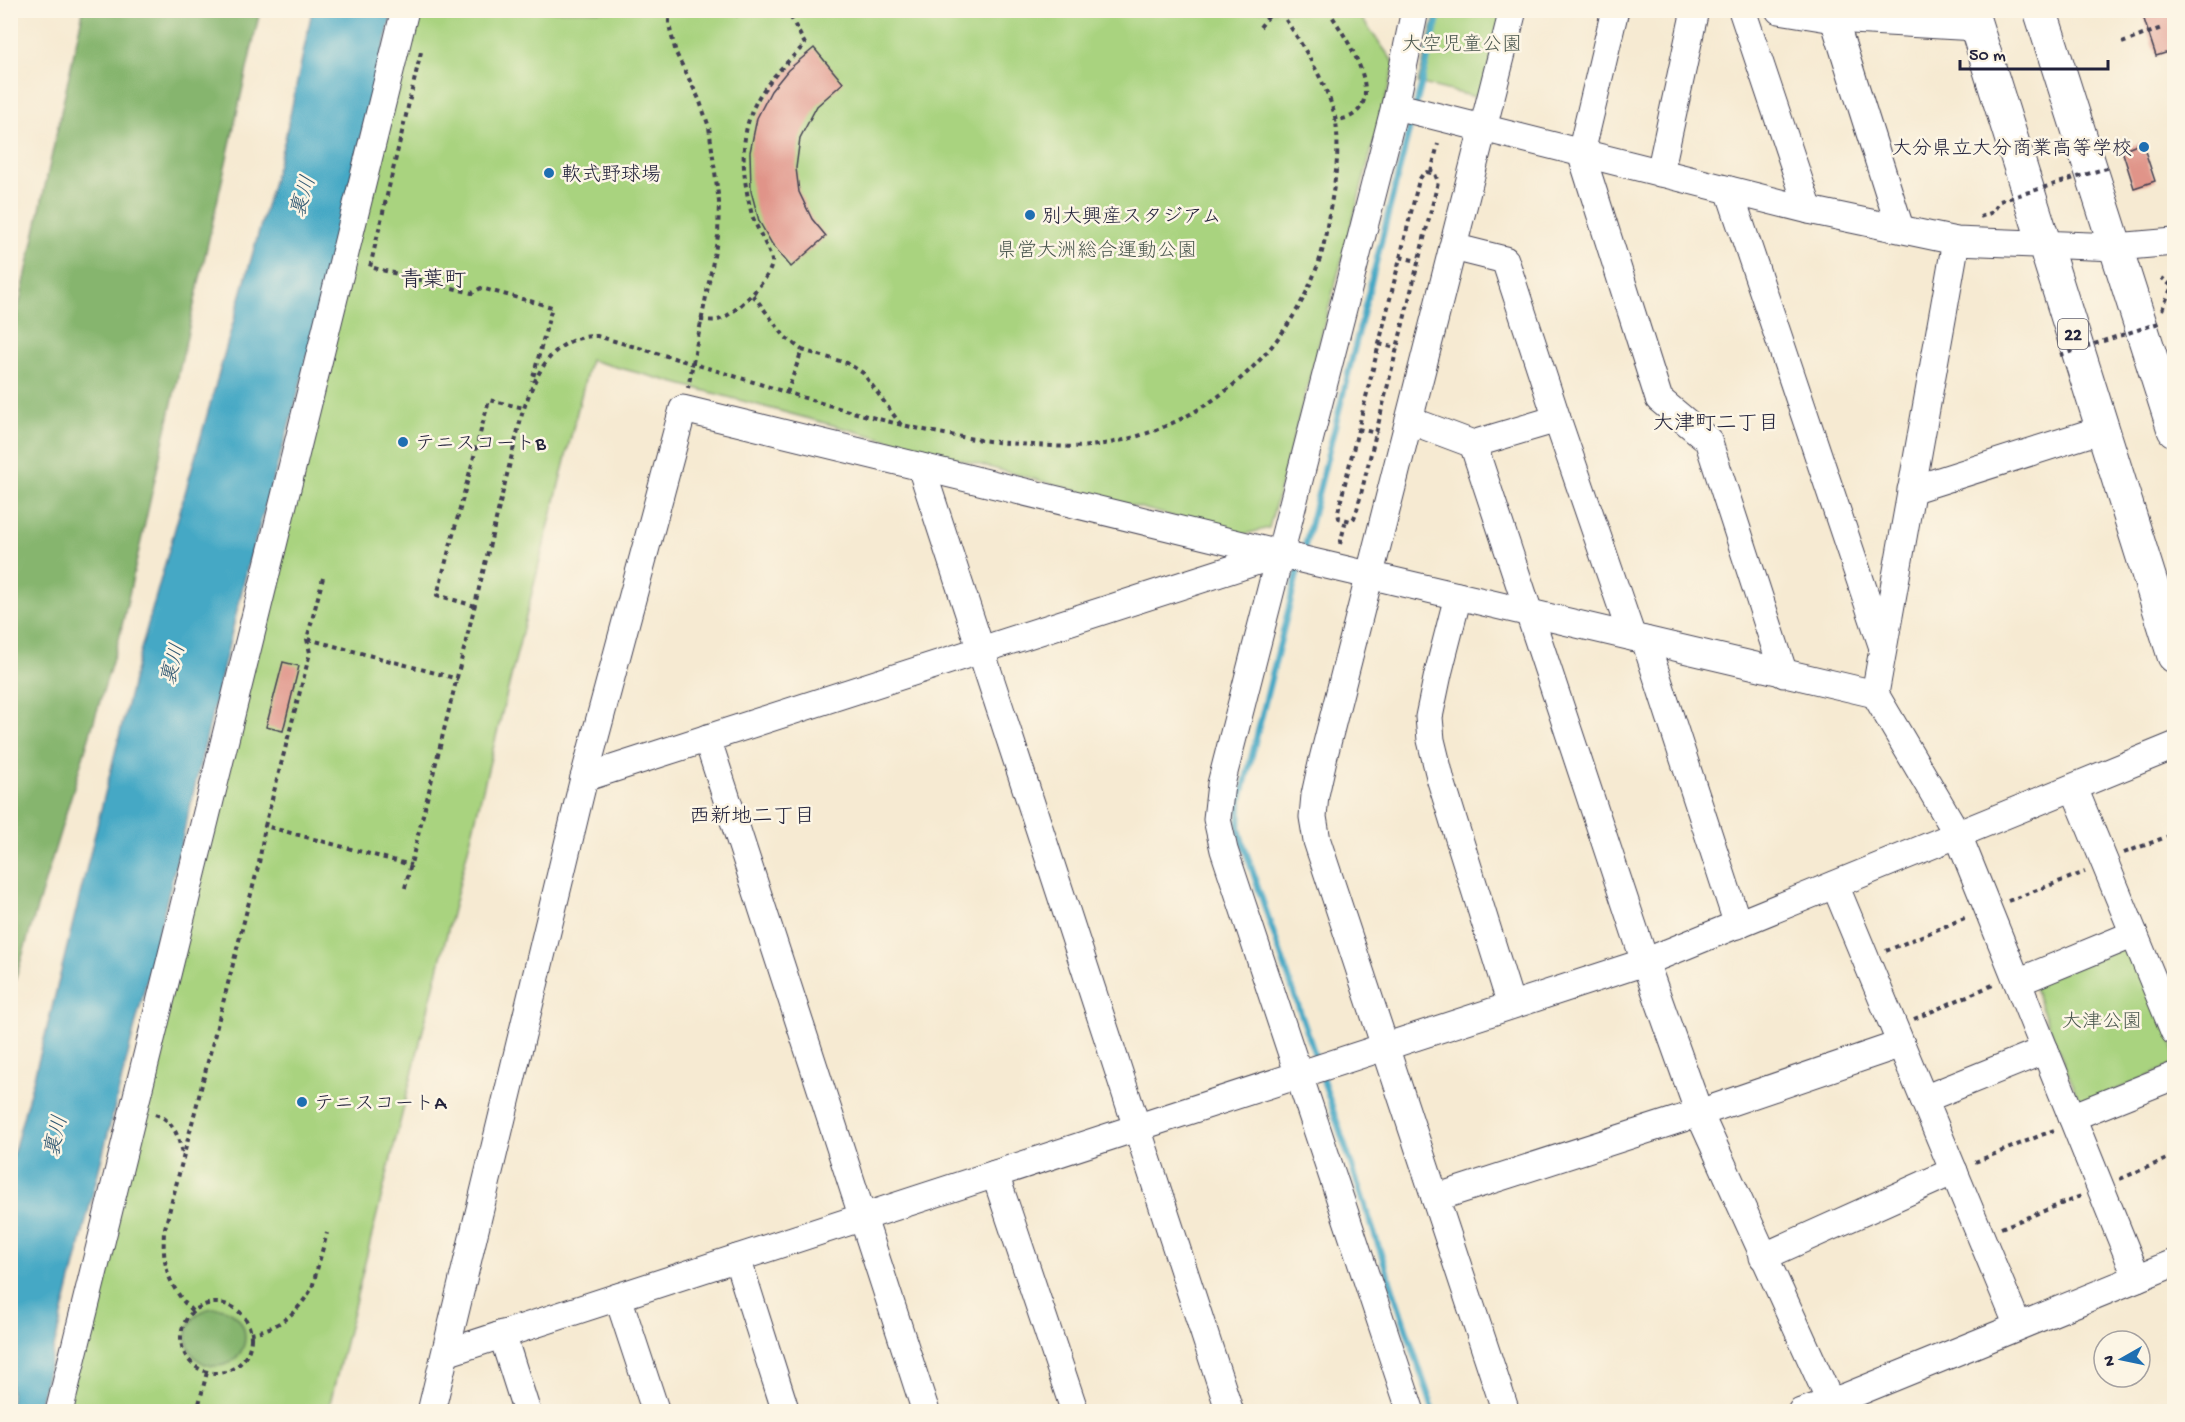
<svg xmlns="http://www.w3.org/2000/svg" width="2185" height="1422" font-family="'Gochi Hand','Klee One',sans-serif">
<rect width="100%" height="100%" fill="#fcf5e5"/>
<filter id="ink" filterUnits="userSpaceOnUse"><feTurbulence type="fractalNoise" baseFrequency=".0167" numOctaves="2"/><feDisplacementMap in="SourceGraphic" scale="12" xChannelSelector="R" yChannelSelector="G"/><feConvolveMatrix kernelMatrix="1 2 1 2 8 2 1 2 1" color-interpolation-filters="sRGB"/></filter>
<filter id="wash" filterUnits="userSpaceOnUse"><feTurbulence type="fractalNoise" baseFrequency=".008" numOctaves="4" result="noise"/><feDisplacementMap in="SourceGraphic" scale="24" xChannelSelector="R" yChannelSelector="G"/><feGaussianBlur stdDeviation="1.35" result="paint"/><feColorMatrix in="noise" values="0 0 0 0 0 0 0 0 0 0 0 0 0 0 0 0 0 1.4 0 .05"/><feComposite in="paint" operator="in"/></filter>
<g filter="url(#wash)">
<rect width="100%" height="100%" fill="#f6ead2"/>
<g fill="#a9d37f" stroke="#667a5d" stroke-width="1.5">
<path d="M409,11h947l39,53 -126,464 -27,7 -652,-175 -262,1051 -267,1z"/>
<path d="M1436,11h67l-23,87 -62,-15z"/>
<path d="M2126,947l9,3 39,97v18l-93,40 -49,-121z"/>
</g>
<g fill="#86b56e" stroke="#546c54" stroke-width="1.5">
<path d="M83,11h177l-141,628 -108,354v-650z"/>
<circle cx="216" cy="1337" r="29"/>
</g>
<path fill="#45a8c5" stroke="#346580" stroke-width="1.5" d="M312,11h81l-97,391 -48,163 -69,287 -141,559 -27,1v-250l34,-126 94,-380 146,-517z"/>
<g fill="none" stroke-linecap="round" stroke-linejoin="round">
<g stroke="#45a8c5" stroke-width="6">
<path d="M1416,106l24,-96"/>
<path d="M1303,554l109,-435"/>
<path d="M1299,567l-59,236 -1,26 3,11 75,221"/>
<path d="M1321,1074l113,338"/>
</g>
</g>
<g id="blocks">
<g fill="#e09489">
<path d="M2141,10h34v40l-19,6z"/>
<path d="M814,48l29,35 -26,23 -17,32 -4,30 3,24 13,27 14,17 -35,31 -19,-23 -13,-23 -8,-30 -1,-39 7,-34 14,-27 17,-21z"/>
<path d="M2142,142l13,39 -21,7 -12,-38z"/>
<path d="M283,662l16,4 -16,65 -17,-4z"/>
</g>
</g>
</g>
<g filter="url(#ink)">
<use href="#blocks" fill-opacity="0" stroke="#424052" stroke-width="1.5"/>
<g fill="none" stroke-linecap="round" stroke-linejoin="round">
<g stroke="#424052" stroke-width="29">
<g id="minor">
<path d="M1615,10l-34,143 78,246 49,41 76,234"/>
<path d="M1742,10l67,200"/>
<path d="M1779,10l55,9 142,8"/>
<path d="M1831,10l69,218"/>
<path d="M1395,106l414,104 147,31 160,6 58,-5"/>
<path d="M1660,173l35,-163"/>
<path d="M1729,190l153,455"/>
<path d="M1956,241l-81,453 83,141 179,443"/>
<path d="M1453,247l52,13 52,159"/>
<path d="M1409,420l64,24 84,-25 75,218"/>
<path d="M1473,444l172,518 54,151 136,299"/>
<path d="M921,467l309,945"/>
<path d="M1911,490l192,-61"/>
<path d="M1458,596l-20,78 -9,43 2,23 10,41 70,224"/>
<path d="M1645,640l93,285"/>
<path d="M707,738l219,674"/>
<path d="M584,778l695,-224"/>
<path d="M2074,788l100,243"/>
<path d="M1835,885l183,441"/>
<path d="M2018,982l116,-48"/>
<path d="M1924,1099l121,-49"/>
<path d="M2072,1117l102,-41"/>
<path d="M995,1174l80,238"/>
<path d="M1435,1198l264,-85 202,-69"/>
<path d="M1763,1257l191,-86"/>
<path d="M737,1258l49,154"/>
<path d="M618,1297l38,115"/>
<path d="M502,1334l25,78"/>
<path d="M446,1353l1199,-391 529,-216"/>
<path d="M59,1412l346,-1402"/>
<path d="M431,1412l153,-634 99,-369 609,148 583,137"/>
<path d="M1411,1412l-187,-562 -7,-31 4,-35 174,-678 20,-96"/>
<path d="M1506,1412l-189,-571 -4,-24 2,-22 8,-36 190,-749"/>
<path d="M1801,1412l47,-16 326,-133"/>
</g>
</g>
<g stroke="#424052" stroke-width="35">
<g id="major">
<path d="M1971,10l203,646"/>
<path d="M2040,10l134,420"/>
</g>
</g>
<g stroke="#424052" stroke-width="4" stroke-dasharray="4.5 4.5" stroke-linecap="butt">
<path d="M669,10v15l7,28 23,46 10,28 10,75 -1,34 -30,152"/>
<path d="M716,10l24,6 15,-6"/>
<path d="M1328,10c14,22 58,83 25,105 -4,3 -12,4 -18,6"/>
<path d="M1260,27l14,-17"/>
<path d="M2122,43l42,-16"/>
<path d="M421,52l-51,215 102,26 9,-5 71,19 -20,74"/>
<path d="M1427,172l8,2 3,8 -81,328 -3,8 -3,3 -12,-3 -1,-6 81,-332 4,-6z"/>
<path d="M1431,172l7,-28"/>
<path d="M1980,217l13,-5 7,-11"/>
<path d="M1400,257l18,4"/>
<path d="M753,295l32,42 17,13"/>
<path d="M2162,310l10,-24 -10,-8"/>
<path d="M700,320c5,0 13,1 18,0 15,-4 55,-42 54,-59 -1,-8 -16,-34 -20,-46 -11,-42 -15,-90 13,-127 11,-16 27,-30 40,-44l-18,-34"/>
<path d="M1379,344l18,4"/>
<path d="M787,393l15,-43 45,13 16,10 38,52"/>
<path d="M1358,429l19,4"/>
<path d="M1340,544l6,-24"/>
<path d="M323,578l-16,61 3,14 -45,173 146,39"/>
<path d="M475,606l-38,-11 52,-195 35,8"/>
<path d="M308,639l150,40"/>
<path d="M2124,853l50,-19"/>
<path d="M405,888l117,-474c13,-37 28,-78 75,-78 63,18 126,36 188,56 82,25 164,49 250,53 18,1 37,3 54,1 104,-11 193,-83 228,-179 7,-17 9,-36 12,-53 6,-30 11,-62 7,-92 -5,-33 -38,-85 -57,-112"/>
<path d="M2008,901l77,-29"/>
<path d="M1886,951l81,-34"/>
<path d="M1914,1019l81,-35"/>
<path d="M155,1114c19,6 24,23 27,41"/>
<path d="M1975,1162l79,-32"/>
<path d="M2120,1179l54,-23"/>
<path d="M2001,1228l80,-32"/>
<circle cx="216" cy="1338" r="35"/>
<path d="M192,1311c-23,-25 -30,-44 -28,-79l95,-369 6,-37"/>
<path d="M250,1333c29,-4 47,-20 62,-45l15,-55"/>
<path d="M197,1412l10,-40"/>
</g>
<use href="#minor" stroke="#fff" stroke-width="27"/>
<use href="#major" stroke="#fff" stroke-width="33"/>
<g stroke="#424052" stroke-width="4" stroke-dasharray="4.5 4.5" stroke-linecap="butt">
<path d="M2000,201l110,-34"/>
<path d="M2060,355l102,-33"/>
</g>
</g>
</g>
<g fill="#1f6fb2" stroke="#fcf5e5" stroke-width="2">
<circle cx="2144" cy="147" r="6"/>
<circle cx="549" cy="173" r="6"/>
<circle cx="1030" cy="215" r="6"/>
<circle cx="403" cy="442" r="6"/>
<circle cx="302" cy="1102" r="6"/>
</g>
<g text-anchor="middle" stroke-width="5" stroke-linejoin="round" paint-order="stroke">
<rect fill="#fcf5e5" stroke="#63616e" stroke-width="1.5" x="2058" y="319" width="30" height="30" rx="4.5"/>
<g font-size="18" font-weight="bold" fill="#22223b">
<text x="2073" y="340">22</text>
</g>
<g font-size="20" fill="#4a574f" stroke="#fcf5e5">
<text x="1462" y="50">大空児童公園</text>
<text x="1097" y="256">県営大洲総合運動公園</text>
<text x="2102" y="1027">大津公園</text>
</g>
<g font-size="20" fill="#22223b" stroke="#fcf5e5" text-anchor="start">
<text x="2132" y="154" text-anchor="end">大分県立大分商業高等学校</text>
<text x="561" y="180">軟式野球場</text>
<text x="1042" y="222">別大興産スタジアム</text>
<text x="415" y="449">テニスコートB</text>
<text x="314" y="1109">テニスコートA</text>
</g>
<g font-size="21" font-style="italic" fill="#305872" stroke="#fcf5e5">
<text transform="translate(302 196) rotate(-73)" y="7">裏川</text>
<text transform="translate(172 664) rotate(-75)" y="7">裏川</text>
<text transform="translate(55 1136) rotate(-77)" y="7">裏川</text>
</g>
<g font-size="21" fill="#22223b" stroke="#fcf5e5">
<text x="1716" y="429">大津町二丁目</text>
<text x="752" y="822">西新地二丁目</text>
</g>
<g font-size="22" fill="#22223b" stroke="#fcf5e5">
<text x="433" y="286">青葉町</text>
</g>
</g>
<rect width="2185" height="1422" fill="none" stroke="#fcf5e5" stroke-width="36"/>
<g transform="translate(2122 1359) rotate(261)"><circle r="28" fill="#fcf5e5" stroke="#a5a1a1" stroke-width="1.5"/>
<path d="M0-4.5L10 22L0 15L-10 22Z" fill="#1f6fb2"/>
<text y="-9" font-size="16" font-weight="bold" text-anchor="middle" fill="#22223b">N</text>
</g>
<path d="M1960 60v9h148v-9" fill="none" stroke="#22223b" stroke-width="3"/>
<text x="1969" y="60" font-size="18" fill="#22223b" stroke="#fcf5e5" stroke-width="4.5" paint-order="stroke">50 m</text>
</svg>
